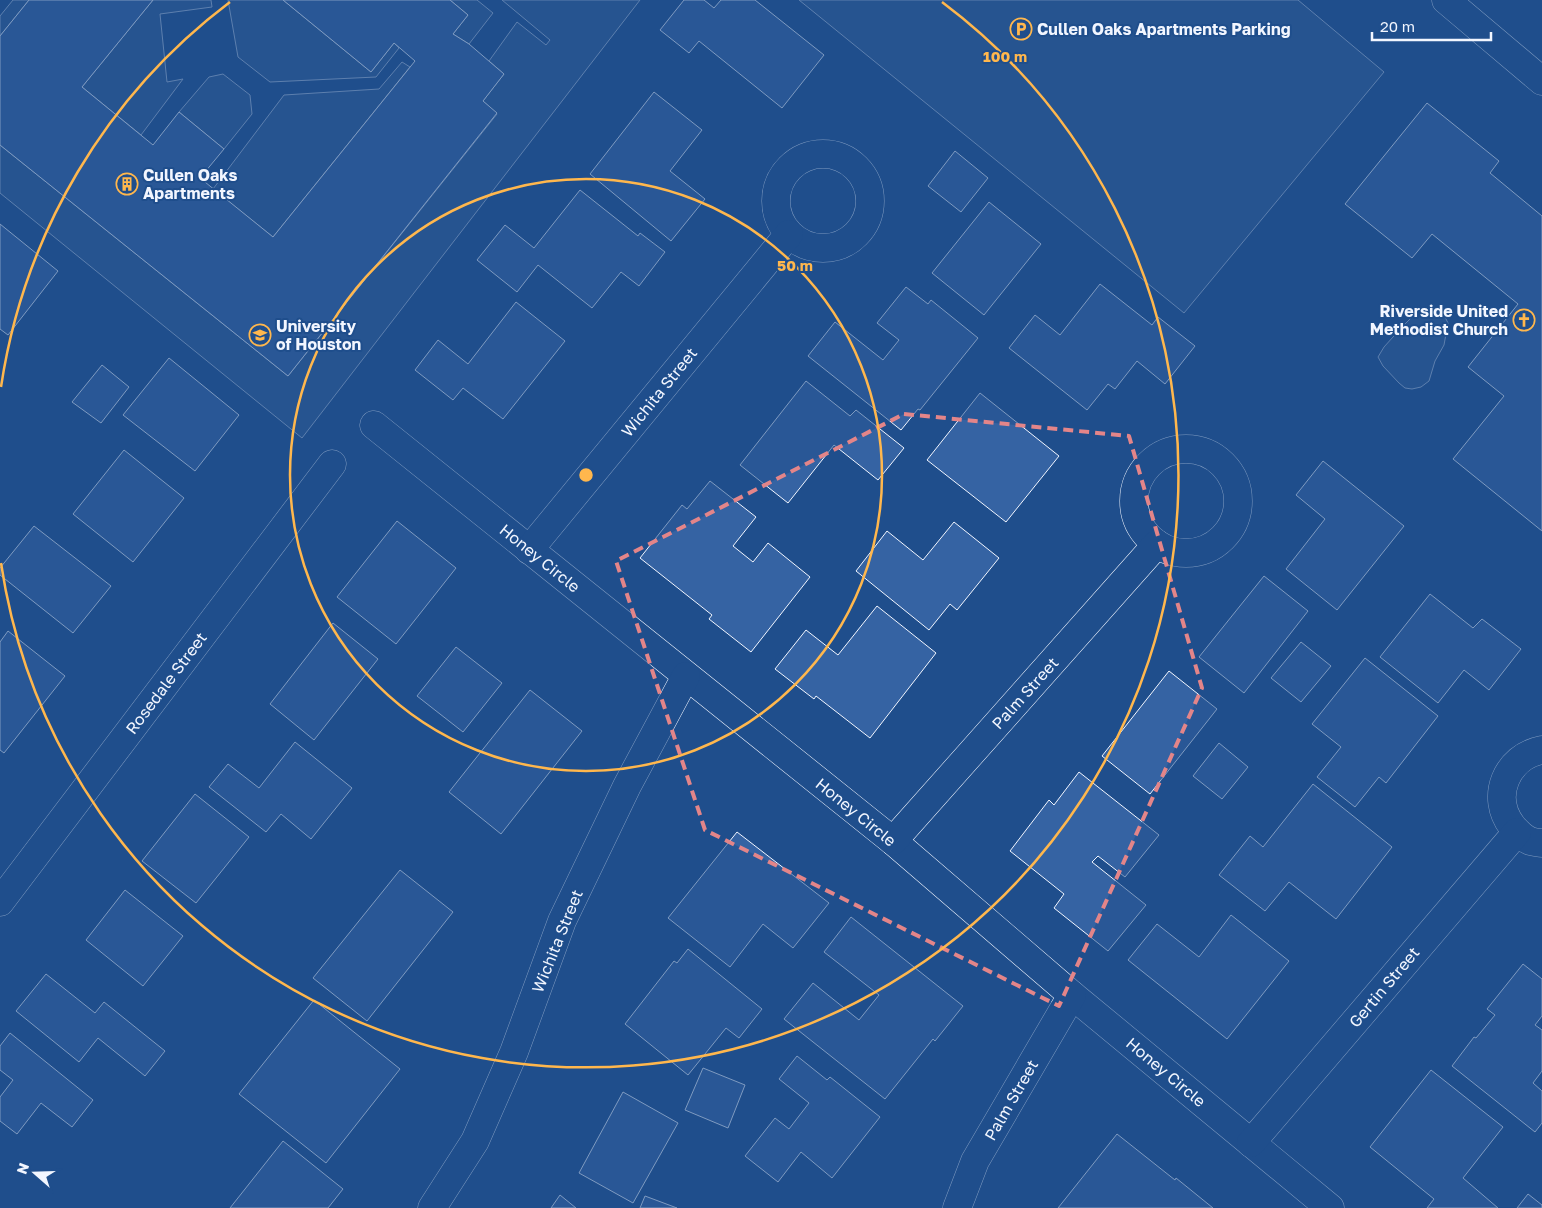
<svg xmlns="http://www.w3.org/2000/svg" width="1542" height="1208" font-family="'Golos Text',sans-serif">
<rect width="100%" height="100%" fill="#1f4e8c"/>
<g fill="#305b95" stroke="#a8bbd7">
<path d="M13,0h16l-29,36v-20z"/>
<path d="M153,0h58l1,7 -52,7 7,68 16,-3 -42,56 -59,-48z"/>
<path d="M228,0h55l88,72 23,-29 5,5 -23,29 -106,5 -32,-25z"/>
<path d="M450,0h27l16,13 -24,31 -16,-10 15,-19z"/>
<path d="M502,0h138l-338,438 -302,-245v-48l288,231 209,-262 -14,-13 21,-27 -15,-13 28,-39 29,23 4,-5z"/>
<path d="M799,0h499l86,72 -200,241z"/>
<path d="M402,62l8,5 -137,170 -60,-48 71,-94 95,-6z"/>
<path d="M223,74l27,21 2,19 -28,35 -45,-37 30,-35z"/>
<path d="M1425,309l10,1 9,5 4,8 -4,22 -9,16 -6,20 -8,6 -9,2 -7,-1 -6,-5 -16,-17 -5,-9 6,-10 18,-20 12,-12z"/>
</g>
<g fill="#3563a3" stroke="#f2f6ff">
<path d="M29,0h124l-71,87 71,58 26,-33 45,37 -24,29 73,59 142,-176 -21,-18 -23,29 -88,-72h167l18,15 -15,19 16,10 35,30 -21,27 14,12 -209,263 -288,-231v-109z"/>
<path d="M684,0h20l10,8 7,-8h34l69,55 -42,53 -83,-67 -10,12 -29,-23z"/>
<path d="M654,92l48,38 -32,41 35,28 -34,42 -81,-67z"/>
<path d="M1427,103l72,58 -9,12 52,43v315l-89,-72 51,-63 -36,-29 50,-63 -86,-70 -20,24 -67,-54z"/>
<path d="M955,151l33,27 -27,34 -33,-26z"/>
<path d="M580,190l58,46 2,-3 25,19 -26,34 -18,-14 -29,36 -54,-43 -21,27 -40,-32 28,-35 29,23z"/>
<path d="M989,202l52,42 -57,71 -52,-42z"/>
<path d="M0,224l58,47 -50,64 -8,-6z"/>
<path d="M1100,284l52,41 6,-8 37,29 -30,38 -28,-23 -22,28 -7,-5 -21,26 -78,-62 26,-33 25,20z"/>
<path d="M906,287l22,17 3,-4 47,38 -58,72 -2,-1 -17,21 -93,-74 27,-34 48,38 16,-20 -22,-17z"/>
<path d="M516,302l49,39 -62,78 -40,-31 -10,12 -38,-30 23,-30 30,24z"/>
<path d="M169,358l70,57 -44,56 -72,-56z"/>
<path d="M102,365l27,22 -28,36 -29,-21z"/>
<path d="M806,381l44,35 6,-6 48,38 -26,32 -44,-35 -46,58 -48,-38z"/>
<path d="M980,393l79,63 -53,66 -79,-62z"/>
<path d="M124,450l60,48 -51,64 -60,-48z"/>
<path d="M1323,461l81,65 -67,84 -51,-41 39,-50 -29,-24z"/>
<path d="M710,481l46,36 -23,29 20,16 15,-19 42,34 -59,75 -42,-33 3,-4 -72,-57 42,-53 5,4z"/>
<path d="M397,521l59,47 -60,76 -59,-47z"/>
<path d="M954,522l45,36 -42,52 -7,-6 -21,26 -73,-59 31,-40 36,29z"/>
<path d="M34,526l77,60 -38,47 -73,-58v-7z"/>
<path d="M1264,576l44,35 -64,82 -45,-36z"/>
<path d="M1430,594l43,34 9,-9 39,30 -32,41 -25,-20 -26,33 -58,-46z"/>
<path d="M877,606l59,47 -66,85 -54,-42 -2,3 -39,-30 31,-39 32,25z"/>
<path d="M333,623l45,36 -64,81 -44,-36z"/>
<path d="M8,631l57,45 -61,77 -4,-3v-108z"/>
<path d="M1301,642l30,24 -30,36 -30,-24z"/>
<path d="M456,647l46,36 -39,49 -46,-36z"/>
<path d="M1365,658l73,58 -52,67 -7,-6 -24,30 -38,-30 24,-30 -29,-23z"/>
<path d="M1169,671l48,38 -67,85 -48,-38z"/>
<path d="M530,690l52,41 -81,103 -52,-42z"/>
<path d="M295,742l57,46 -41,51 -30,-25 -15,18 -57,-45 19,-23 31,24z"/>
<path d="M1219,743l29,24 -26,32 -29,-23z"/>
<path d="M1079,772l80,63 -34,42 -27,-21 -6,6 54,43 -38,46 -54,-43 10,-14 -54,-43 39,-51 5,5z"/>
<path d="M1313,784l79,63 -56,72 -47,-37 -24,29 -46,-36 31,-39 13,11z"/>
<path d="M195,794l54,43 -53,66 -54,-42z"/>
<path d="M737,832l92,71 -36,45 -30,-24 -33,43 -62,-49z"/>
<path d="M400,870l53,42 -86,109 -54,-43z"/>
<path d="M125,890l58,46 -40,50 -57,-46z"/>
<path d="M1231,915l58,46 -62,78 -99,-79 29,-36 42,33z"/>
<path d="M851,917l112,89 -28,35 -2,-2 -48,60 -101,-80 29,-36 46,37 20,-25 -55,-43z"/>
<path d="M688,949l74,60 -23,29 -13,-10 -38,47 -63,-51 49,-63 3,2z"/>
<path d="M1523,964l19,15v37l-7,9 7,5v41l-9,12 9,8v32l-7,9 -83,-66 22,-29 2,1 19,-23 -8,-6z"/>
<path d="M46,974l49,39 9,-11 61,49 -20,25 -47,-38 -19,24 -63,-51z"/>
<path d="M314,1000l86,69 -74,94 -87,-69z"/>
<path d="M10,1033l83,67 -21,27 -31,-24 -24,31 -17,-13v-24l13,-17 -13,-10v-24z"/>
<path d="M797,1056l30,24 3,-3 50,40 -48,61 -31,-26 -23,30 -33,-26 30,-38 14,11 20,-26 -30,-24z"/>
<path d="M703,1068l42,17 -17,43 -43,-18z"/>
<path d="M1431,1070l72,57 -40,51 35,30h-71l7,-9 -64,-52z"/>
<path d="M623,1092l55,31 -45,80 -54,-30z"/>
<path d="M1117,1134l58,46 1,-2 37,30h-155z"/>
<path d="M283,1141l60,48 -15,19h-98z"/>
<path d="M1528,1194l14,11v3h-25z"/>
<path d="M560,1195l16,13h-25z"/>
<path d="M645,1196l32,12h-37z"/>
</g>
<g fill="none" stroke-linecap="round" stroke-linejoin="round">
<g stroke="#f2f6ff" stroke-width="29">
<g id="street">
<circle cx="823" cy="201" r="47"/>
<path d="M374,425l519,416 179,154 258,213"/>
<circle cx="1186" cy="501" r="52"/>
<path d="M529,550l260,-316"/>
<path d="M1542,750c-36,7 -52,47 -30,76 5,6 11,12 18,15 4,1 8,2 12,2"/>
<path d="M893,841l264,-297"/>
<path d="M0,902l332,-438"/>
<path d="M1251,1143l266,-311"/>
<path d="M432,1208l43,-67 39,-89 48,-131 65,-135 59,-110"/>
<path d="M957,1208l18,-47 97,-166"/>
</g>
</g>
<g stroke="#f2f6ff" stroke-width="29">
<path id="secondary" d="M1446,0l96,81"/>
</g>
<use href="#street" stroke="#1f4e8c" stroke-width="28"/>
<use href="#secondary" stroke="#1f4e8c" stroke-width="28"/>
</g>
<path d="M0 0H1542V1208H0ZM904,414l225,22 73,252 -143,318 -354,-176 -89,-269z" fill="#1f4e8c" fill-opacity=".55" fill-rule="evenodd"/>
<path fill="none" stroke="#e38589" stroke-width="4" stroke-dasharray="10 6" stroke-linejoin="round" d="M904,414l225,22 73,252 -143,318 -354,-176 -89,-269z"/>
<g fill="none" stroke="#ffb74d" stroke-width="2.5">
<circle cx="586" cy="475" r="296"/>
<path d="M1 387A592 592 0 0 1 230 2M942 2A592 592 0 1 1 1 563"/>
</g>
<defs>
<g id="parking-ring" transform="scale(1.125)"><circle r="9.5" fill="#1f4e8c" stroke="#ffb74d" stroke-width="1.5"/><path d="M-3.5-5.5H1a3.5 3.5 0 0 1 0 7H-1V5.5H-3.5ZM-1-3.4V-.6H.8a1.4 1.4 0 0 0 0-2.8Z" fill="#ffb74d"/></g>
<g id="building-ring" transform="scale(1.125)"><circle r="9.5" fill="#1f4e8c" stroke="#ffb74d" stroke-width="1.5"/><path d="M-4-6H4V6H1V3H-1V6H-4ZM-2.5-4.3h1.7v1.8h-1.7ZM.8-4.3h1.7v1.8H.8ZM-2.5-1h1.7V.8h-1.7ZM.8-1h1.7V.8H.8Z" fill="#ffb74d"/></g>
<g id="church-ring" transform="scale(1.125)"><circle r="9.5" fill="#1f4e8c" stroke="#ffb74d" stroke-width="1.5"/><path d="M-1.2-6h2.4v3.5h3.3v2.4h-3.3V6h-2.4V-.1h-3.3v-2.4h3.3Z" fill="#ffb74d"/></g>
<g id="university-ring" transform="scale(1.125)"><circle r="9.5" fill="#1f4e8c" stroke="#ffb74d" stroke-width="1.5"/><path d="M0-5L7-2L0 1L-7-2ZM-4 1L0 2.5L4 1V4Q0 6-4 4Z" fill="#ffb74d"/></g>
</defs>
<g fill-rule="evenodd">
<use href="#parking-ring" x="1021" y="29"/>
<use href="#building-ring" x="127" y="184"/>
<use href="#church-ring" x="1524" y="320"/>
<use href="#university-ring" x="260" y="335"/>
</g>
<g text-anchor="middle" stroke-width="4" stroke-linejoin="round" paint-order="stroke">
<g font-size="16" font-weight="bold" fill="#f2f6ff" stroke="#1f4e8c" text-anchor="start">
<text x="1037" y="35">Cullen Oaks Apartments Parking</text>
<text x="143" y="181">Cullen Oaks<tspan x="143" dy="18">Apartments</tspan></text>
<text x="1508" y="317" text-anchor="end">Riverside United<tspan x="1508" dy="18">Methodist Church</tspan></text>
<text x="276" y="332">University<tspan x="276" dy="18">of Houston</tspan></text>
</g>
<g font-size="16" fill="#f2f6ff" stroke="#1f4e8c">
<text transform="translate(659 392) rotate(-51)" y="6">Wichita Street</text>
<text transform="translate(540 558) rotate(39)" y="6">Honey Circle</text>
<text transform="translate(166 683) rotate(-53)" y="6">Rosedale Street</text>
<text transform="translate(1025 693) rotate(-48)" y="6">Palm Street</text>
<text transform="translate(856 812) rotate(39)" y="6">Honey Circle</text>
<text transform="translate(557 941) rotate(-68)" y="6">Wichita Street</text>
<text transform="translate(1384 987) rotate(-50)" y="6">Gertin Street</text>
<text transform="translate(1166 1072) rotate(40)" y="6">Honey Circle</text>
<text transform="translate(1011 1100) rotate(-60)" y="6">Palm Street</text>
</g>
</g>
<circle cx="586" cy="475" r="8" fill="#ffb74d" stroke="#1f4e8c" stroke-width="2.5"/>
<g font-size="15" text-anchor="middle" font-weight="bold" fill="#ffb74d" stroke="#1f4e8c" stroke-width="4" stroke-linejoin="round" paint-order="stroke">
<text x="1005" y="62">100 m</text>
<text x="795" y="271">50 m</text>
</g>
<g transform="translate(35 1173) rotate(290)" stroke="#1f4e8c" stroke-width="4" paint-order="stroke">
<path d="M0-4L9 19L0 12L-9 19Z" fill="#f2f6ff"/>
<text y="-8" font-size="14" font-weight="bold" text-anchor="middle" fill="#f2f6ff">N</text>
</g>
<path d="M1372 32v8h119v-8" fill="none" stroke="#f2f6ff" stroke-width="2.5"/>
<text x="1380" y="32" font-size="15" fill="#f2f6ff" stroke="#1f4e8c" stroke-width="4" paint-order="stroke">20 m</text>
</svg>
